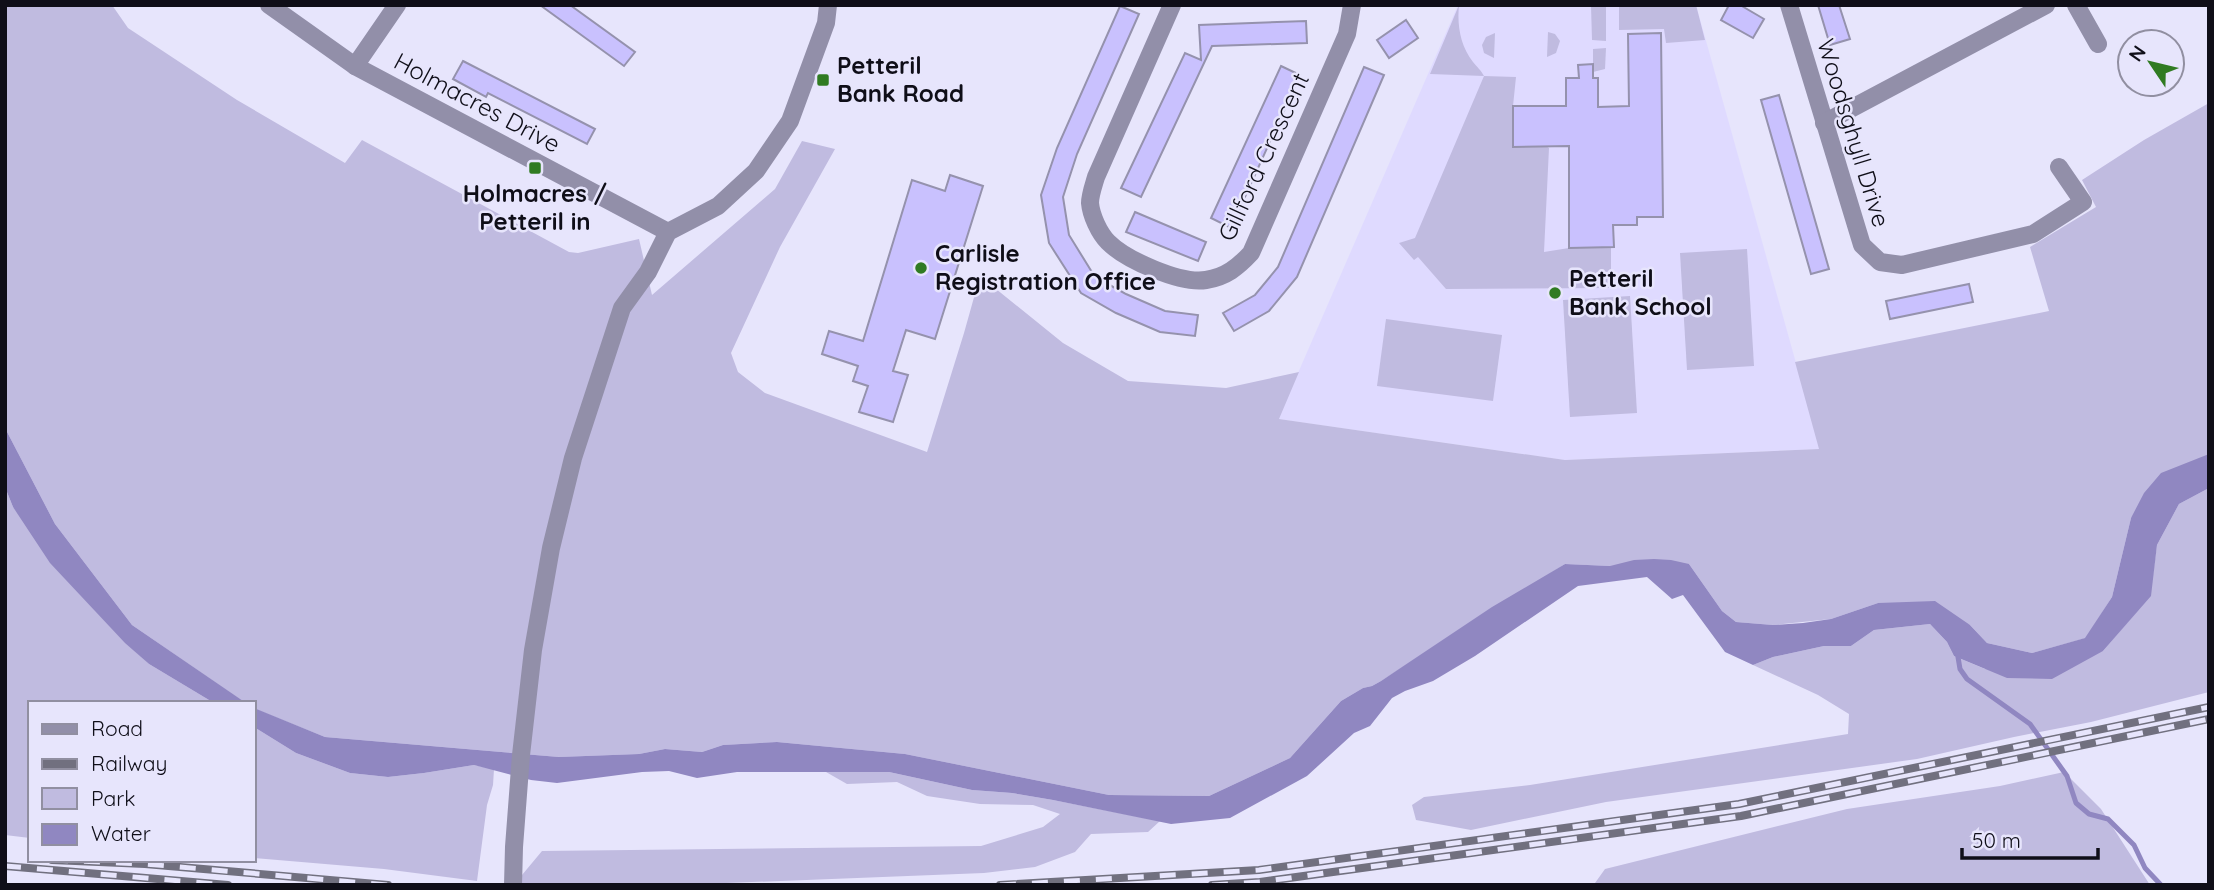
<svg xmlns="http://www.w3.org/2000/svg" width="2214" height="890" font-family="Quicksand,sans-serif">
<rect width="100%" height="100%" fill="#e7e5fc"/>
<path fill="#dfdaff" d="M1458,5h238l124,444 -255,11 -287,-41z"/>
<g fill="#c0bbe0">
<path d="M5,5h107l16,23 109,72 108,63 17,-23 207,112 9,1 61,-14 13,56 123,-106 27,-48 33,8 -55,98 -49,106 7,19 27,21 162,59 37,-119 16,-57 83,67 65,38 98,7 73,-16 -20,47 286,41 254,-11 -24,-87 254,-51 -19,-64 66,-40 -14,-27 62,-40 65,-37v352l-78,63 -19,79 -26,41 -54,15 -45,-10 -17,-18 -92,-22 -47,16 -58,6 -37,-3 -14,-11 -33,-47 -79,2 -45,-2 -184,117 -9,5 -9,2 -22,13 -51,57 -81,38 -100,-1 -204,-41 -128,-12 -54,3 -21,7 -37,-3 -26,5 -80,3 -234,-20 -70,-28 -1,-6h-8l-11,-7 -103,-71 -77,-101 -50,-96z"/>
<path d="M1459,5c-2,20 1,40 14,57 4,5 8,8 11,14l32,1 -3,29v40h33l3,2 -5,104 25,-4 42,-1v41l-165,1 -28,-32 -4,3 -15,-17 16,-5 69,-162 -54,-2z"/>
<path d="M1591,5h15v36l-14,-1z"/>
<path d="M1619,5h77l9,35 -39,3 -2,-14 -45,1z"/>
<path d="M1548,32l7,2 5,7 -4,12 -9,4z"/>
<path d="M1495,33l-1,25 -10,-5 -2,-8 4,-8z"/>
<path d="M1606,48l-1,21 -12,3v-23z"/>
<path d="M1747,249l7,117 -67,4 -7,-117z"/>
<path d="M1630,296l7,117 -67,4 -7,-117z"/>
<path d="M1386,319l116,16 -9,66 -116,-15z"/>
<path d="M5,487l8,20 76,96 36,39 24,22 65,39h-184v135l-25,-3z"/>
<path d="M2209,488v204l-118,30 -77,15 -97,22 -311,43 -135,28 -55,-10 -4,-15 12,-8 106,-12 318,-51 1,-20 -31,-19 -65,-30 20,-8 51,-11h27l23,-16 56,-6 17,18 7,14 31,13 118,-18 47,-55 7,-51 22,-41z"/>
<path d="M254,727l42,26 54,20 38,4 36,-4 50,-8 20,4 -1,16 -6,20 -10,76 -93,-12 -130,-11z"/>
<path d="M826,772h63l83,18 40,3 41,7 107,21 -12,11 -57,2 -16,18 -40,15 -51,6 -308,12h-155l1,-10 20,-24 439,-5 62,-19 17,-13 -27,-9 -53,-1 -53,-8 -30,-14 -50,2z"/>
<path d="M2064,772l37,37 49,76h-554l-1,-2 10,-14 242,-60 153,-23z"/>
</g>
<g fill="#9087c1">
<path d="M5,428l50,96 77,101 114,78h-32l-65,-39 -24,-21 -75,-80 -37,-56 -8,-20z"/>
<path d="M2209,454v34l-30,16 -22,41 -6,51 -48,55 -51,28 -45,-1 -53,-22 -7,-14 -17,-18 -56,6 -23,16h-27l-51,11 -20,8 -28,-13 -42,-57 -11,4 -25,-22 -69,9 -103,70 -42,25 -28,10 -13,7 -22,28 -16,7 -47,43 -77,42 -59,6 -118,-24 -41,-7 -40,-3 -83,-18h-152l-40,6 -28,-7 -27,1 -85,11 -26,-3 -57,-15 -50,8 -36,4 -38,-4 -54,-20 -42,-26v-19l71,29 234,20 80,-3 26,-5 37,3 21,-7 54,-3 128,12 204,41 100,1 81,-38 51,-57 22,-13 9,-2 9,-5 111,-74 73,-43 45,2 24,-6 20,-1 17,1 18,4 33,47 14,11 37,3 30,-2 28,-4 47,-16 57,-2 35,24 17,18 45,10 53,-15 27,-41 19,-79 13,-25 17,-20z"/>
</g>
<g fill="none" stroke-linecap="round" stroke-linejoin="round">
<path stroke="#9087c1" stroke-width="5" d="M1957,651l3,18 7,10 63,45 37,52 9,27 13,11 19,5 26,26 11,23 16,17"/>
</g>
<g fill="#c9c1fe" stroke="#9592ad" stroke-width="2">
<path d="M540,5h30l65,47 -11,14z"/>
<path d="M1729,5h11l24,14 -11,19 -32,-18z"/>
<path d="M1818,5h21l11,34 -20,6z"/>
<path d="M1120,6l19,8 -62,140 -14,43 6,38 26,42 31,17 39,17 33,4 -3,21 -35,-4 -44,-19 -35,-20 -32,-50 -8,-48 16,-47z"/>
<path d="M1406,20l12,18 -29,20 -12,-18z"/>
<path d="M1306,21l1,22 -95,3 -71,151 -20,-9 64,-135 16,7 -2,-35z"/>
<path d="M1661,33l2,184h-26v8h-24l1,22 -45,1v-102l-56,1v-41h53v-28h13l-1,-13 15,-1v14h5v29l31,-1 -1,-72z"/>
<path d="M463,61l132,68 -8,15 -99,-51 -2,4 -33,-18z"/>
<path d="M1281,66l19,9 -69,153 -20,-10z"/>
<path d="M1364,67l20,8 -87,202 -28,34 -35,20 -11,-18 32,-18 23,-28z"/>
<path d="M1779,95l50,174 -18,5 -50,-174z"/>
<path d="M950,175l33,11 -48,153 -29,-9 -13,41 15,4 -15,47 -34,-10 9,-26 -15,-5 5,-15 -36,-12 7,-23 34,10 49,-161 33,11z"/>
<path d="M1135,212l71,30 -8,19 -72,-29z"/>
<path d="M1969,284l4,18 -83,17 -4,-18z"/>
</g>
<g fill="none" stroke-linecap="round" stroke-linejoin="round">
<g stroke="#928fa9" stroke-width="18">
<path d="M269,5l86,61 313,166"/>
<path d="M1172,5l-76,172c-2,7 -6,18 -6,26 1,12 9,30 18,39 18,18 72,42 98,38 20,-3 32,-13 45,-27l96,-219 5,-29"/>
<path d="M1789,5l73,240 18,17 22,3 131,-31 50,-32 -24,-35"/>
<path d="M2076,5l22,39"/>
<path d="M355,66l42,-61"/>
<path d="M1824,123l222,-118"/>
<path d="M513,885l1,-38 7,-92 12,-105 18,-102 22,-90 49,-150 26,-36 20,-40 50,-26 38,-35 34,-50 36,-98 2,-18"/>
</g>
<g stroke="#71707f" stroke-width="8">
<g id="rail">
<path d="M52,860l93,4 243,21"/>
<path d="M5,866l223,19"/>
<path d="M1000,885l259,-15 480,-66 470,-97"/>
<path d="M1212,885l48,-3 481,-66 468,-97"/>
</g>
</g>
<use href="#rail" stroke="#e7e5fc" stroke-width="5" stroke-dasharray="16" stroke-linecap="butt"/>
</g>
<g fill="#307b22" stroke="#e7e5fc" stroke-width="2.5">
<rect x="816" y="73" width="14" height="14" rx="3.5"/>
<rect x="528" y="161" width="14" height="14" rx="3.5"/>
<circle cx="921" cy="268" r="7"/>
<circle cx="1555" cy="293" r="7"/>
</g>
<g text-anchor="middle" stroke-width="5" stroke-linejoin="round" paint-order="stroke">
<g font-size="24" font-weight="bold" fill="#0f0e18" stroke="#e7e5fc" text-anchor="start">
<text x="837" y="74">Petteril<tspan x="837" dy="28">Bank Road</tspan></text>
<text x="535" y="202" text-anchor="middle">Holmacres /<tspan x="535" dy="28">Petteril in</tspan></text>
<text x="935" y="262">Carlisle<tspan x="935" dy="28">Registration Office</tspan></text>
<text x="1569" y="287">Petteril<tspan x="1569" dy="28">Bank School</tspan></text>
</g>
<g font-size="24" fill="#0f0e18" stroke="#e7e5fc">
<text transform="translate(477 103) rotate(28)" y="8">Holmacres Drive</text>
<text transform="translate(1853 133) rotate(73)" y="8">Woodsghyll Drive</text>
<text transform="translate(1264 157) rotate(-65)" y="8">Gillford Crescent</text>
</g>
</g>
<rect width="2214" height="890" fill="none" stroke="#0f0e18" stroke-width="14"/>
<rect x="28" y="701" width="228" height="161" fill="#e7e5fc" stroke="#918fa1" stroke-width="2"/>
<rect x="42" y="724" width="35" height="10" fill="#928fa9" stroke="#918fa1" stroke-width="2"/>
<text x="91" y="736" font-size="21" fill="#0f0e18">Road</text>
<rect x="42" y="759" width="35" height="10" fill="#71707f" stroke="#918fa1" stroke-width="2"/>
<text x="91" y="771" font-size="21" fill="#0f0e18">Railway</text>
<rect x="42" y="788" width="35" height="21" fill="#c0bbe0" stroke="#918fa1" stroke-width="2"/>
<text x="91" y="806" font-size="21" fill="#0f0e18">Park</text>
<rect x="42" y="824" width="35" height="21" fill="#9087c1" stroke="#918fa1" stroke-width="2"/>
<text x="91" y="841" font-size="21" fill="#0f0e18">Water</text>
<g transform="translate(2151 63) rotate(305)"><circle r="33" fill="#e7e5fc" stroke="#918fa1" stroke-width="2"/>
<path d="M0-5L12 26L0 18L-12 26Z" fill="#307b22"/>
<text y="-10" font-size="19" font-weight="bold" text-anchor="middle" fill="#0f0e18">N</text>
</g>
<path d="M1962 848v10h136v-10" fill="none" stroke="#0f0e18" stroke-width="3.5"/>
<text x="1972" y="848" font-size="21" fill="#0f0e18" stroke="#e7e5fc" stroke-width="5" paint-order="stroke">50 m</text>
</svg>
